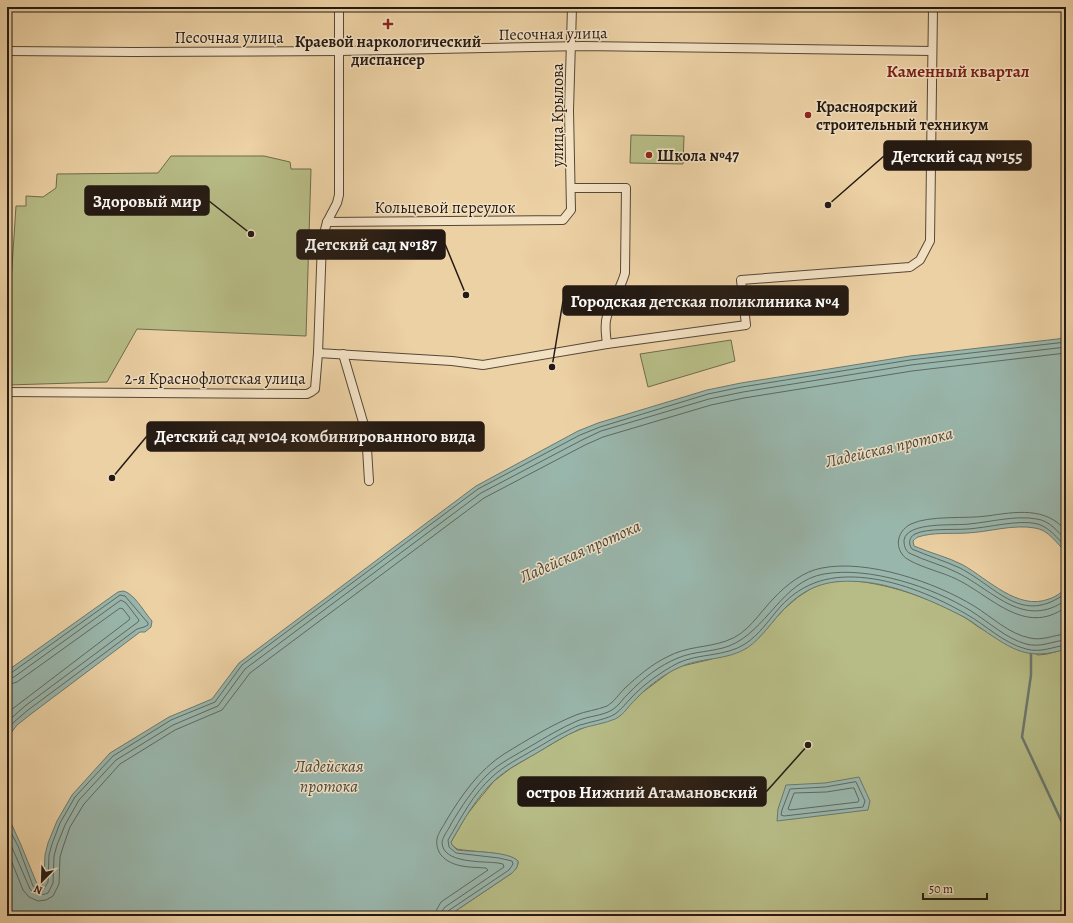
<svg xmlns="http://www.w3.org/2000/svg" width="1073" height="923" font-family="Alegreya,serif">
<rect width="100%" height="100%" fill="#ecd1a4"/>
<filter id="stains"><feTurbulence type="fractalNoise" baseFrequency=".005" numOctaves="4"/><feColorMatrix values="0 0 0 0 .2 0 0 0 0 .09 0 0 0 0 .02 0 0 0 .5 -.17"/></filter>
<radialGradient id="worn" r=".72"><stop offset=".6" stop-color="#630" stop-opacity="0"/><stop offset="1" stop-color="#630" stop-opacity=".3"/></radialGradient>
<g fill="#b7bc86" stroke="#6e6b4c">
<path d="M631,135l53,1 -1,28 -53,-1z"/>
<path d="M171,156h93l26,6 1,7h20l-5,167 -169,-7 -30,53 -100,3 1,-57 8,-122h10v-10l17,1 13,-9 1,-14 101,-1z"/>
<path d="M731,340l4,21 -87,26 -8,-33z"/>
<path d="M846,580c41,3 82,17 118,37 7,4 12,9 18,12 18,10 38,17 56,26l9,-1 19,-5v267h-618l64,-43c4,-4 6,-6 6,-12 -9,-9 -47,-9 -61,-12l-5,-4 -1,-3 15,-26 10,-13 18,-22 17,-13 56,-33 16,-7 50,-27 10,-9 28,-21 11,-5 30,-7 48,-23 24,-27 14,-12 14,-9 12,-5z"/>
</g>
<g fill="#99b6ac" stroke="#6a786f">
<path d="M1066,338v214c-10,-9 -17,-22 -31,-24 -22,-4 -46,4 -68,5 -16,1 -34,-1 -49,4 -2,1 -3,2 -5,4l1,5c16,7 34,11 49,19 25,14 55,46 86,34 6,-2 13,-6 17,-12v62c-38,12 -53,1 -84,-20 -6,-4 -12,-9 -18,-12 -29,-15 -67,-32 -100,-35 -33,-3 -55,2 -79,26 -13,13 -23,30 -38,40 -21,13 -46,9 -67,19 -16,7 -32,19 -44,32 -7,6 -12,16 -21,20 -11,5 -24,6 -35,10 -16,7 -30,16 -45,25 -14,8 -28,15 -40,26 -18,16 -32,41 -44,62l1,3 5,5c14,2 52,1 61,11 0,6 -2,8 -6,12l-64,43h-441v-102l14,31 16,39 1,1h4l2,-4 1,-26 3,-12 9,-22 15,-26 38,-42 59,-36 43,-18 27,-36 237,-177 102,-55 20,-8 109,-33 34,-7 169,-27z"/>
<path d="M123,591c11,2 21,21 29,30l-1,6 -6,5h-5l-109,82 -14,11 -10,13v-67l111,-79z"/>
<path d="M859,777l11,24 -2,9 -91,11 1,-12 8,-24 39,-2z"/>
</g>
<g fill="none" stroke-linecap="round" stroke-linejoin="round">
<g stroke="#5e6860" stroke-width="1">
<path d="M1066,531c-20,-25 -51,-19 -79,-15 -22,3 -57,-1 -76,8 -11,5 -17,19 -9,30 6,10 40,18 52,24 36,16 70,60 112,29"/>
<path d="M1066,540c-9,-9 -16,-19 -29,-21 -22,-4 -46,3 -68,5 -13,2 -62,-3 -65,16 0,5 1,10 5,13 16,8 34,12 49,20 36,18 66,57 108,27"/>
<path d="M1066,547c-9,-9 -16,-19 -28,-23 -19,-5 -51,4 -71,5 -13,1 -40,-1 -52,5 -6,3 -7,10 -3,15 16,7 33,12 48,19 38,20 62,58 106,25"/>
<path d="M7,674l4,-1 109,-78 5,1 23,27v2l-4,2 -7,2 -109,81 -14,12 -7,8"/>
<path d="M7,679l7,-2 107,-77 5,3 13,17 -1,2 -113,84 -18,16"/>
<path d="M7,685l10,-3 103,-74 3,1 7,9 -1,2 -122,93"/>
<path d="M856,782l9,19 -2,6 -79,9 -3,-1 1,-5 8,-21 35,-2z"/>
<path d="M852,788h2l5,12 -1,2 -68,8 -2,-1 6,-16 32,-1z"/>
<path d="M7,825l11,21 15,40 4,3h7l4,-7 1,-27 3,-11 8,-21 15,-26 38,-41 58,-36 44,-18 27,-37 236,-176 102,-54 20,-8 108,-33 34,-7 168,-27 156,-18"/>
<path d="M7,836l23,53c4,6 11,7 18,4l5,-10 1,-27 3,-11 8,-20 14,-25 37,-40 57,-35 45,-19 27,-37 236,-176 101,-53 19,-9 108,-32 34,-7 168,-27 155,-18"/>
<path d="M7,850l16,40 6,7 9,4 8,-1 7,-4 6,-12 1,-27 3,-10 7,-20 14,-23 36,-40 55,-34 47,-20 28,-37 234,-175 101,-53 18,-8 108,-32 33,-7 168,-27 154,-18"/>
<path d="M435,916l2,-7 4,-7 47,-32 -2,-2c-15,-1 -34,0 -45,-13 -3,-4 -5,-10 -4,-16 1,-6 6,-12 9,-18 15,-25 33,-51 58,-67 23,-14 47,-29 72,-39 10,-4 21,-5 31,-9 7,-4 12,-12 18,-18 12,-11 27,-24 42,-31 20,-11 39,-9 59,-16 22,-7 33,-28 48,-43 12,-13 30,-27 48,-30 45,-9 113,14 152,38 18,11 35,28 56,32 13,3 23,-3 36,-4"/>
<path d="M441,916l1,-5 3,-4 59,-40 -1,-3 -5,-1c-15,-2 -56,1 -56,-21 1,-6 7,-13 9,-18 10,-17 22,-35 36,-49 12,-12 29,-20 44,-29 15,-9 30,-18 46,-25 11,-5 25,-5 35,-11 7,-4 11,-12 17,-17 13,-14 31,-28 49,-35 16,-7 35,-6 51,-12 38,-15 53,-65 95,-72 45,-8 109,13 147,37 18,11 34,27 55,33 15,4 26,-3 40,-4"/>
<path d="M446,916l2,-5 61,-41 4,-6 -1,-3 -13,-3 -43,-5 -7,-6 -1,-7c13,-22 25,-46 44,-63 13,-12 28,-19 43,-28 11,-6 21,-13 32,-18 6,-3 11,-6 17,-7 10,-3 23,-5 31,-10 7,-5 11,-11 16,-16 13,-14 30,-26 47,-35 21,-10 47,-6 67,-19 14,-9 24,-24 35,-37 24,-26 52,-33 87,-29 34,4 70,19 99,36 20,11 37,29 60,35 15,4 26,-2 40,-4"/>
</g>
<path stroke="#6a786f" stroke-width="2.5" d="M1031,654v21l-9,62 44,94"/>
<g stroke="#564837" stroke-width="10">
<g id="minor">
<path d="M7,51l126,1 207,-1 243,-5 349,5"/>
<path d="M571,188h55l-1,85c-4,15 -13,28 -18,43 -3,9 -1,19 0,28"/>
<path d="M327,222l236,-2 8,-10 -2,-100 3,-103"/>
<path d="M318,353l134,8 31,4 124,-21 139,-19 -5,-45 169,-13 10,-7 10,-19 3,-234"/>
<path d="M343,354l23,78 3,49"/>
<path d="M7,392l300,2 4,-2 4,-3 3,-36 4,-112 5,-19 10,-19 2,-8v-188"/>
</g>
</g>
<use href="#minor" stroke="#f3e1c4" stroke-width="8"/>
</g>
<g fill="#8f2418" stroke="#f3e1c4" stroke-width="1.5">
<path d="M386 18h4v4h4v4h-4v4h-4v-4h-4v-4h4z"/>
<circle cx="808" cy="115" r="4"/>
<circle cx="649" cy="155" r="4"/>
</g>
<g text-anchor="middle" stroke-width="3" stroke-linejoin="round" paint-order="stroke">
<g font-size="16" fill="#241a13" stroke="#f3e1c4">
<text transform="translate(553 33) rotate(-1)" y="6">Песочная улица</text>
<text x="229" y="43">Песочная улица</text>
<text transform="translate(557 115) rotate(-90)" y="6">улица Крылова</text>
<text x="445" y="213">Кольцевой переулок</text>
<text x="215" y="384">2-я Краснофлотская улица</text>
</g>
<g font-size="16" font-weight="bold" fill="#241a13" stroke="#f3e1c4" text-anchor="start">
<text x="388" y="47" text-anchor="middle">Краевой наркологический<tspan x="388" dy="18">диспансер</tspan></text>
<text x="816" y="112">Красноярский<tspan x="816" dy="18">строительный техникум</tspan></text>
<text x="657" y="161">Школа №47</text>
</g>
<g font-size="17" font-weight="bold" fill="#7a1f14" stroke="#f3e1c4">
<text x="958" y="77">Каменный квартал</text>
</g>
<g font-size="17" font-style="italic" fill="#474941" stroke="#f3e1c4">
<text transform="translate(889 447) rotate(-13)" y="6">Ладейская протока</text>
<text transform="translate(580 551) rotate(-24)" y="6">Ладейская протока</text>
<text x="329" y="772">Ладейская<tspan x="329" dy="20">протока</tspan></text>
</g>
</g>
<path fill="none" stroke="#241a13" stroke-width="1.5" d="M828 205L884 156M251 234L209 201M466 295L445 244M552 367L563 301M112 478L147 436M808 745L766 792"/>
<g fill="#241a13" stroke="#f3e1c4" stroke-width="1.5">
<circle cx="828" cy="205" r="4"/>
<circle cx="251" cy="234" r="4"/>
<circle cx="466" cy="295" r="4"/>
<circle cx="552" cy="367" r="4"/>
<circle cx="112" cy="478" r="4"/>
<circle cx="808" cy="745" r="4"/>
</g>
<g fill="#241a13" stroke="#241a13" stroke-width="1.5">
<rect x="884" y="141" width="147" height="29" rx="4"/>
<rect x="85" y="186" width="124" height="29" rx="4"/>
<rect x="297" y="230" width="148" height="29" rx="4"/>
<rect x="563" y="286" width="285" height="29" rx="4"/>
<rect x="147" y="422" width="337" height="29" rx="4"/>
<rect x="518" y="777" width="248" height="29" rx="4"/>
</g>
<g font-size="17" text-anchor="middle" font-weight="bold" fill="#fff">
<text x="957" y="162">Детский сад №155</text>
<text x="147" y="207">Здоровый мир</text>
<text x="371" y="250">Детский сад №187</text>
<text x="705" y="307">Городская детская поликлиника №4</text>
<text x="315" y="442">Детский сад №104 комбинированного вида</text>
<text x="642" y="798">остров Нижний Атамановский</text>
</g>
<rect width="1073" height="923" fill="none" stroke="#ecd1a4" stroke-width="24"/>
<rect x="8" y="8" width="1057" height="907" fill="none" stroke="#241a13" stroke-width="2"/>
<rect x="12" y="12" width="1049" height="899" fill="none" stroke="#241a13"/>
<g transform="translate(42 881) rotate(203)" stroke="#f3e1c4" stroke-width="3" paint-order="stroke">
<path d="M0-3L7 15L0 10L-7 15Z" fill="#241a13"/>
<text y="-6" font-size="11" font-weight="bold" text-anchor="middle" fill="#241a13">N</text>
</g>
<path d="M923 893v6h64v-6" fill="none" stroke="#241a13" stroke-width="2"/>
<text x="929" y="893" font-size="12" fill="#241a13" stroke="#f3e1c4" stroke-width="3" paint-order="stroke">50 m</text>
<rect width="100%" height="100%" filter="url(#stains)"/>
<rect width="100%" height="100%" fill="url(#worn)"/>
</svg>
